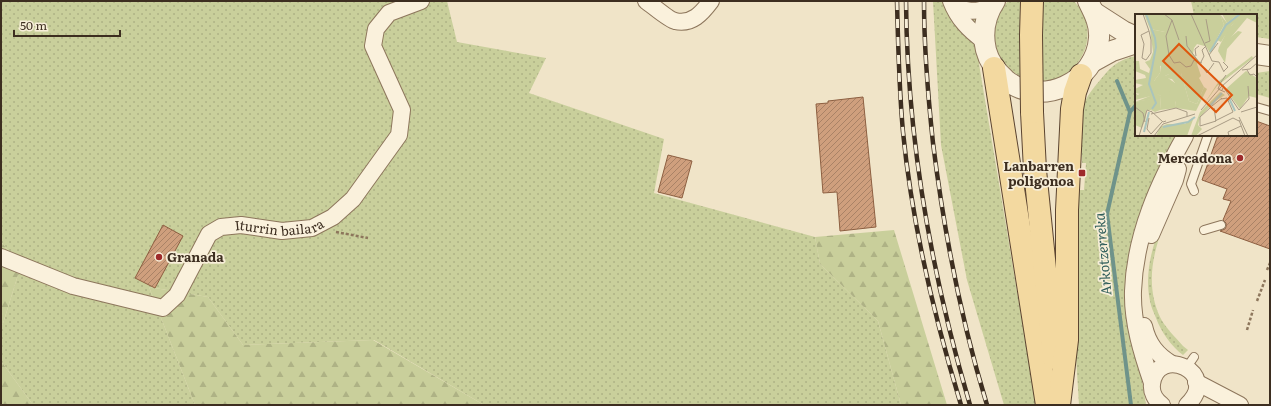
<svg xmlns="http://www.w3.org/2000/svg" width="1271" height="406" font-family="Literata,serif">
<defs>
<pattern id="grass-dots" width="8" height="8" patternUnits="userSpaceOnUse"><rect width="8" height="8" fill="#c9cf9b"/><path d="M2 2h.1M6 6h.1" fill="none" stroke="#aeb285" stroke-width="1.8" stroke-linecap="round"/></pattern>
<pattern id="forest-firs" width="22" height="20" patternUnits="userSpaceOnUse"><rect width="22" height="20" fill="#c9cf9b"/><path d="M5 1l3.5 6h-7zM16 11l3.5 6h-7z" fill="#aeb285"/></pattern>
<pattern id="building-hatch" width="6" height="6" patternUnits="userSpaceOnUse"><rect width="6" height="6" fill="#cf9f7d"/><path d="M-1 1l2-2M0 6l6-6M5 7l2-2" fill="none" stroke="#a98266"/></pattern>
</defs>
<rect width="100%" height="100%" fill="#f0e4c8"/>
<g fill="url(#grass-dots)">
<path d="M1,1h446l10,41 89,16 -17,35 135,46 -10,54 161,44 5,27 58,57 23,84h-417l-110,-65 -131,5 -35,-48 -59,-10 46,118h-162l-32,-44v-31l20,-65 -20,-23z"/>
<path d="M933,1h50l-4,63 57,341h-32l-37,-125 -26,-135z"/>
<path d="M1008,1h66c3,4 7,8 9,12 22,51 -42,94 -78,51 -6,-6 -10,-15 -11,-24 0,-15 4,-28 14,-39z"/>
<path d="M1191,1h79v38l-14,-2v-22h-62z"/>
<path d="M1136,56v79h40l-23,55 -24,109 17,106h-67l-5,-82 3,-133h7l2,-27h-4c0,-16 -2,-47 3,-62 4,-8 10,-15 16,-22 10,-13 19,-20 35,-23z"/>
<path d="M1270,71v27l-14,-4v-21z"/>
<path d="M1176,192c-15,41 -36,81 -16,125 4,9 16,21 23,29l5,4 -5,5c-11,-8 -22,-23 -27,-37 -2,-5 -5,-11 -6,-17 -8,-39 10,-75 26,-109z"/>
</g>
<g fill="url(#forest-firs)">
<path d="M894,230l53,175h-46l-23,-84 -58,-57 -5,-27z"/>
<path d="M1,242l20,23 -20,65z"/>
<path d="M149,287l59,10 35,48 130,-5 111,65h-289z"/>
<path d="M1,361l32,44h-32z"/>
</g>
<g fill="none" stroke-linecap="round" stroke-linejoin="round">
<g stroke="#6f938a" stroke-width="4">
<path d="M1117,81l13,31 -23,102 24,191"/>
<path d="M1130,112l6,-7"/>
</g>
</g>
<g fill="url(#building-hatch)" stroke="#8d5f41">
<path d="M863,97l13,130 -36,4 -3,-39 -14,1 -7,-89 12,-1v-2z"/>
<path d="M1256,121l14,5v123l-50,-18 5,-2 1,-2v-4l-3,-3 8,-19 -8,-2 4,-10 -25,-9 16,-45h38z"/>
<path d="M668,155l24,6 -10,37 -24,-6z"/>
<path d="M163,225l20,11 -28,52 -20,-10z"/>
</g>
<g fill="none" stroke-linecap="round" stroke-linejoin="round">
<g stroke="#8d765c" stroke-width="10">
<g id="service">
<path d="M1256,107l14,4"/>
<path d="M1194,191l-3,-7 17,-49"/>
<path d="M1204,230l17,-5"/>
<path d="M1187,367l7,-10"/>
</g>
</g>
<g stroke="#8d765c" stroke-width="18">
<g id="minor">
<path d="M646,1c6,4 23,19 29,20 17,4 27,-8 36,-20"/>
<path d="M951,1c7,18 18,29 33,40"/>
<path d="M952,1c11,13 25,11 40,6"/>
<path d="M1151,235l24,-55 3,-11"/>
<path id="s1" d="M1,257l72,29 90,22 14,-13 32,-61 12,-7 20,-2 41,6 30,-3 21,-11 20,-18 46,-64 3,-25 -29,-64 3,-17 13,-16 32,-12"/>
<path d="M1144,326c4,18 13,29 28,38"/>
<path d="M1196,382l44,23"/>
<path d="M1152,383c-10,-29 -20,-61 -19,-92 2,-56 25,-107 52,-155"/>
<path d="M1162,405c-7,-5 -11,-13 -10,-21 5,-40 70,-12 35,21"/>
</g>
</g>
<g stroke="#8d765c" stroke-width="22">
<g id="tertiary">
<path d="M995,1c-10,15 -13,32 -9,49 3,12 11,22 20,30 35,28 90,3 93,-42 1,-14 -5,-25 -11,-37"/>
<path d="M1095,13l28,18 13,6"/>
<path d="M1256,54l14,2"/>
<path d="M1092,62l20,-11 24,-8"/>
</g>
</g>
<g stroke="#5b4430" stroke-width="24">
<g id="primary">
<path d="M994,68l53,337"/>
<path d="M1032,112l3,58 19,188"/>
<path d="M1059,405l8,-65v-130l5,-101 3,-17 6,-17"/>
</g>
</g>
<g stroke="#8d765c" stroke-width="2.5" stroke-dasharray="3 2" stroke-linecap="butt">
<path d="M336,232l32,6"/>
<path d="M1267,270l3,-7"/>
<path d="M1257,301l8,-21"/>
<path d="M1247,330l6,-20"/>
</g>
<use href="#service" stroke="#faf1dc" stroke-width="8"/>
<use href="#minor" stroke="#faf1dc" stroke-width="16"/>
<use href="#tertiary" stroke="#faf1dc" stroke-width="20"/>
<use href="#primary" stroke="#f3d9a0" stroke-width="22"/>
<g stroke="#3d2e20" stroke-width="4.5">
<g id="rail">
<path d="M897,1c1,44 2,87 6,131 9,92 31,184 58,273"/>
<path d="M906,1c1,137 25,272 64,404"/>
<path d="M924,1c0,48 4,95 9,142 11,89 28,177 54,262"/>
</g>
</g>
<use href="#rail" stroke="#f7eed8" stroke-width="3" stroke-dasharray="9" stroke-linecap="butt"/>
<g stroke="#5b4430" stroke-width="24" stroke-linecap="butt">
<path id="primary-bridge" d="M1032,112l-1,-77 1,-34"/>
</g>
<use href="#primary-bridge" stroke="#f3d9a0" stroke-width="22"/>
</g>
<g fill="#9e2a2b" stroke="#f7eed8" stroke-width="1.5">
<circle cx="1240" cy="158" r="4"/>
<rect x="1078" y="169" width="8" height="8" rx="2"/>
<circle cx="159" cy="257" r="4"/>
</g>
<g text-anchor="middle" stroke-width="3.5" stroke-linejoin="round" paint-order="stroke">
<g font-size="13" font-weight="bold" fill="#3d2e20" stroke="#f7eed8" text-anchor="end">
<text x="1232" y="163">Mercadona</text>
<text x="1074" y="171">Lanbarren<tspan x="1074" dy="15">poligonoa</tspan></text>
<text x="167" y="262" text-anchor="start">Granada</text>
</g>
<g font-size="13" fill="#3d2e20" stroke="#f7eed8">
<text dy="5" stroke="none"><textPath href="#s1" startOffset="331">Iturrin bailara</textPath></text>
</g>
<g font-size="14" font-style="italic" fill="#2f5d5a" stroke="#f7eed8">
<text transform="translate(1103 254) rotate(-95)" y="5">Arkotzerreka</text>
</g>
</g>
<g transform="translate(1135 14)">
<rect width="122" height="122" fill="#f0e4c8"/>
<path d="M9,0h76l4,11 -12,23 -15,-4 -3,4 -1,6 6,7 -2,3 4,12 -2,2 5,9 -7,17 -8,-3 -8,-28 -12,1 -4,2 10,7 1,25 -16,2 1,-14 -7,-3v-12l6,-8 5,-41 -15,-3zM87,0h16l-11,9zM112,0h10v9l-10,-5 -19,23 -9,6 9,-18 13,-13zM117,42l1,2 -36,28 -15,21 17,-26zM111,57l11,7v20l-8,-2 -9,13 -12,-16 -1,-5zM85,78l5,3 -11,7 -14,15 -2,8 4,4 -6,7h-5l9,-24zM15,85h4l1,4 -4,7h-5v8l-4,10 -7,-3v-23zM59,103l-7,19h-31l4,-9 7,-3h18z" fill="#c9cf9b"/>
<path d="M54,0h4l13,26 9,6 -5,7 -12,-20 -5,-1 3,-3 -4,-9 -3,-1zM85,0l7,9 11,-9h9l-15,11 -11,17 -4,-2 7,-15zM15,15l15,3 5,20 -6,13 -4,1v7l-6,8v11l7,4 -1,14 -5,2 -4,-2 3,-11 -19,3 15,-6 -15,-3v-4l8,-4 -8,-2v-3l11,-2 -1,-3 -10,-4v-10h4l1,8 9,4 1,-4 -5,-7 5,-2 3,-8zM103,17l4,1 -15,17 -2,14 -7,-12 1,-4zM39,48l7,11 8,28 8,3 7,-17 3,2 -11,22 -20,-3v-6l-7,-7 2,-8 4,-4 -3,-4 -8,-1 1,-2 4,-2z" fill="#c9cf9b"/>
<path d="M7,77h5l4,5 -16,4v-7l3,2z" fill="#c9cf9b"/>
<path fill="none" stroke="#a9c4bc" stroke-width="2" d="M11,0l9,24 1,9 -7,37 7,19 -4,6M75,38l16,-27 14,-11M94,84l6,13M75,92l12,-13M28,113l25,-5 7,-5M9,118l5,-20"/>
<path fill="none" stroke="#a89b85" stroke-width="1" d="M8,0l6,17 2,9v13l-5,7 -4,-2 2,-14 -3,-9 8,-4M29,0l8,6 7,20M56,0l21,47 7,1 5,10M37,6l-6,16 3,19 5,8 6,-1 6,5 5,-1 3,-6 8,3M51,22l1,10 20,27 7,-10M70,29l5,-2 -4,-22M74,41l9,-12M61,42l-1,-7 4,-3M66,48l3,-6 -2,-6 4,-4M88,48l5,5 -4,4M107,56l8,-1 7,-6M112,56l3,5 4,-1 3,3M84,71l7,-10M89,74l15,22M87,76l2,-4 -4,-2 -2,5 7,3M77,92l10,-8M0,93l8,6 2,9M76,93l-11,10v9l16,-5 -2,-13M66,96l20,-23 36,-32M104,96l10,-11 -1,-13M16,97l12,11 3,-1M106,98l16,-5M16,100l25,-6 11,4v4M104,103l9,19M14,104l-2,11 4,5 11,-12M104,106l6,16M80,107l18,-9 -6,-14 -6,1M4,122l8,-26 5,2M19,122l9,-12 32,-10M62,122l36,-18 6,3M94,122l-1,-4 13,-6"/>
<path fill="#df570d" fill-opacity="0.15" stroke="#df570d" stroke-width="2" d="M44,30l53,51 -16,17 -53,-51z"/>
<rect width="122" height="122" fill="none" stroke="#3d2e20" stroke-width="2"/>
</g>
<rect width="1271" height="406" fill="none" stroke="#3d2e20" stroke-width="4"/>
<path d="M14 30v6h106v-6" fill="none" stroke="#3d2e20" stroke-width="2"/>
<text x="20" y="30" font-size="12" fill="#3d2e20" stroke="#f7eed8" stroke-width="3" paint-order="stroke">50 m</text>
</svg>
